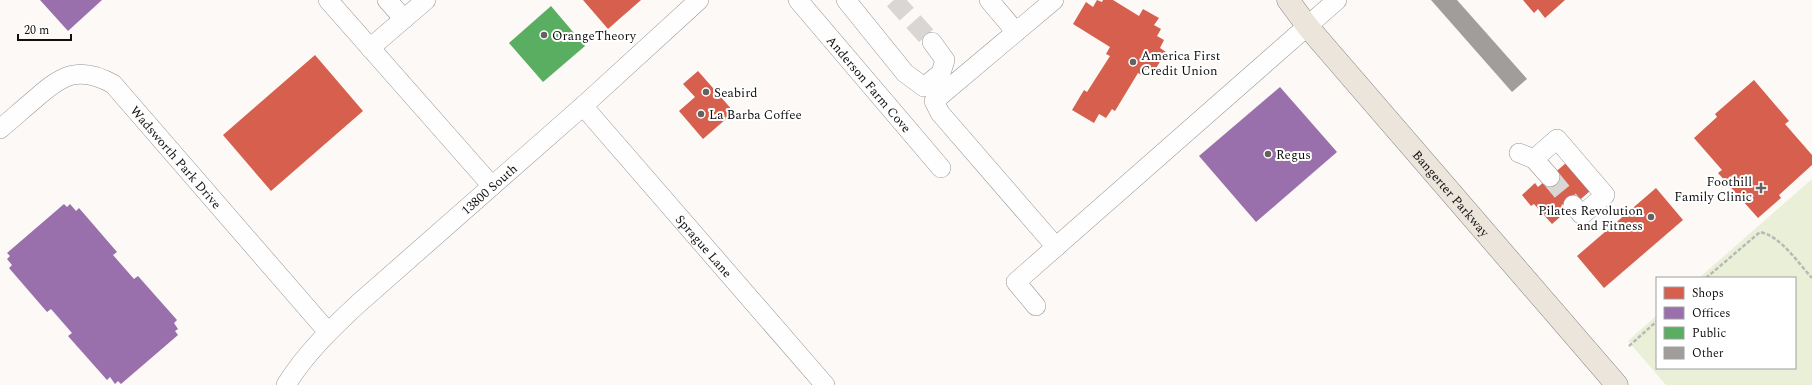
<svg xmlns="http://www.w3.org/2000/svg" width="1812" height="385" font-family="Spectral,serif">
<rect width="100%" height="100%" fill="#fcf9f6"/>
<path fill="#eaefd8" d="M1812,179v206h-146l-38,-44 29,-26v53h138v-90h-96z"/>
<g fill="#d6604d">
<path d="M583,0h58l-33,29z"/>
<path d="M1097,0l5,2 1,-2h10l26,16 4,-7 16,9 -5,7 7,4 -4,7 7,4 -4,8 6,4 -13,21 -7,-4 -4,6 -4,-2 -23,38 -3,-2 -6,9 -7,-4 -5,9 -22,-13 12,-20 3,2 23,-36 -4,-2 4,-7 -37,-23 13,-22 7,5z"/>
<path d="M1523,0h42l-20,18 -7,-9 -4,4z"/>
<path d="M315,55l48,56 -92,80 -48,-56z"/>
<path d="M698,71l36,41 -31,27 -24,-28 16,-14 -12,-13z"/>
<path d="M1754,80l35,41 -4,3 27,31v10l-33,30 2,3 -23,20 -40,-45 4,-3 -28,-32 23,-21 -2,-3z"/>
<path d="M1566,163l24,28 -38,33 -18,-20 -3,2 -9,-11 13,-12 3,4z"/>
<path d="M1656,188l27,32 -79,68 -27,-32z"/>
</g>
<g fill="#9970ab">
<path d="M40,0h62l-34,31z"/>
<path d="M1280,87l57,65 -81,70 -57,-66z"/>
<path d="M64,204l3,3 3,-3 6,7 3,-3 38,44 -4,3 21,24 4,-3 39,44 -3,3 4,6 -3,2 3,4 -57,49 -3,-3 -3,3 -5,-7 -3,3 -39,-44 4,-3 -21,-24 -4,3 -38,-44 3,-3 -5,-6 3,-3 -3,-3z"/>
</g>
<path fill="#5aae61" d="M551,6l34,40 -42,36 -34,-39z"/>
<path fill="#a09d9b" d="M1431,0h26l70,79 -15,13z"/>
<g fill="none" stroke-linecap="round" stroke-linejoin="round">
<g stroke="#d9d6d4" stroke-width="19" stroke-dasharray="19 10" stroke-linecap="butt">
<path d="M894,0l38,42"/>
<path d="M1550,177l23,28"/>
</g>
<g stroke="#969594" stroke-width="20">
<g id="minor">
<path d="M328,0l164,186"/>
<path d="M387,0l17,19"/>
<path id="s1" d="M798,0l143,168"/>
<path d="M846,0l59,73 19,14 17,-14 4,-13 -13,-18"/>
<path d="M989,0l27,32"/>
<path d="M1054,0l-120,101 6,12 116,134"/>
<path d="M370,48l56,-48"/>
<path id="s2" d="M583,106l242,279"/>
<path id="s3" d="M0,129c12,-10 23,-20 35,-30 27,-24 44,-34 78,-15l215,248"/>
<path d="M1519,153l15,6 16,18"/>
<path d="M1534,159l23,-20 48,56 -23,20 -9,-10"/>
<path d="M1036,306l-20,-24 321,-282"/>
<path id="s4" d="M286,385c19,-31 46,-57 73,-82l224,-197 116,-106"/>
</g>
</g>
<g stroke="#848281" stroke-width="23">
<g id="major">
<path id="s5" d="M1288,0l20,27 309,358"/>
</g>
</g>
<g stroke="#b9b8b8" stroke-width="2.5" stroke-dasharray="4 2" stroke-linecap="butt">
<path d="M1706,278l54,-46c22,5 37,30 52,46"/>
<path d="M1629,346l28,-25"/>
</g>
<use href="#minor" stroke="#fffefe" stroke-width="19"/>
<use href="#major" stroke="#ebe5dc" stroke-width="22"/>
</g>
<g fill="#636260" stroke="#fff" stroke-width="1.5">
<circle cx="544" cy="35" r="4"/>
<circle cx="1133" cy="62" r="4"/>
<circle cx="706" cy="92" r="4"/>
<circle cx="701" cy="114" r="4"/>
<circle cx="1268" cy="154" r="4"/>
<path d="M1759 182h4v4h4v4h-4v4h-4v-4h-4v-4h4z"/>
<circle cx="1651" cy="217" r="4"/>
</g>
<g text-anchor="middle" stroke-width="4" stroke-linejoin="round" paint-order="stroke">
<g font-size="13" fill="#101010" stroke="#fff" text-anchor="start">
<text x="552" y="40">OrangeTheory</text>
<text x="1141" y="60">America First<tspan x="1141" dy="15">Credit Union</tspan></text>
<text x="714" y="97">Seabird</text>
<text x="709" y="119">La Barba Coffee</text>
<text x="1276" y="159">Regus</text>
<text x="1752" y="186" text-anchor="end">Foothill<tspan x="1752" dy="15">Family Clinic</tspan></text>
<text x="1643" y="215" text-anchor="end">Pilates Revolution<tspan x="1643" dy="15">and Fitness</tspan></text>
</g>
<g font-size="13" fill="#101010" stroke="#fff">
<text dy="5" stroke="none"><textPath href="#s1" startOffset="110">Anderson Farm Cove</textPath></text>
<text dy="5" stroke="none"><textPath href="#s3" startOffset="230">Wadsworth Park Drive</textPath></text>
<text dy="5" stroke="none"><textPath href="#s4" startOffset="283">13800 South</textPath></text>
<text dy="5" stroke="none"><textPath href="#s5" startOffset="253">Bangerter Parkway</textPath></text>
<text dy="5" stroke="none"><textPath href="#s2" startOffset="185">Sprague Lane</textPath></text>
</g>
</g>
<rect x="1656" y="277" width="140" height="92" fill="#ffffff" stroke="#9f9f9f"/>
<rect x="1664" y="287" width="20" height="12" fill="#d6604d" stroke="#9f9f9f"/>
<text x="1692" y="297" font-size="12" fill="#101010">Shops</text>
<rect x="1664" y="307" width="20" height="12" fill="#9970ab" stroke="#9f9f9f"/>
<text x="1692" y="317" font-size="12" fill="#101010">Offices</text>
<rect x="1664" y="327" width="20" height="12" fill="#5aae61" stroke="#9f9f9f"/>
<text x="1692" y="337" font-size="12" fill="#101010">Public</text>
<rect x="1664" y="347" width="20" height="12" fill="#a09d9b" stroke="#9f9f9f"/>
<text x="1692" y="357" font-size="12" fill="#101010">Other</text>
<path d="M18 34v6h53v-6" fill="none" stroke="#101010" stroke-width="2"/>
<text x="24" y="34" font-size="12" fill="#101010" stroke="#ffffff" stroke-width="3" paint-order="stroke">20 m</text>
</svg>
